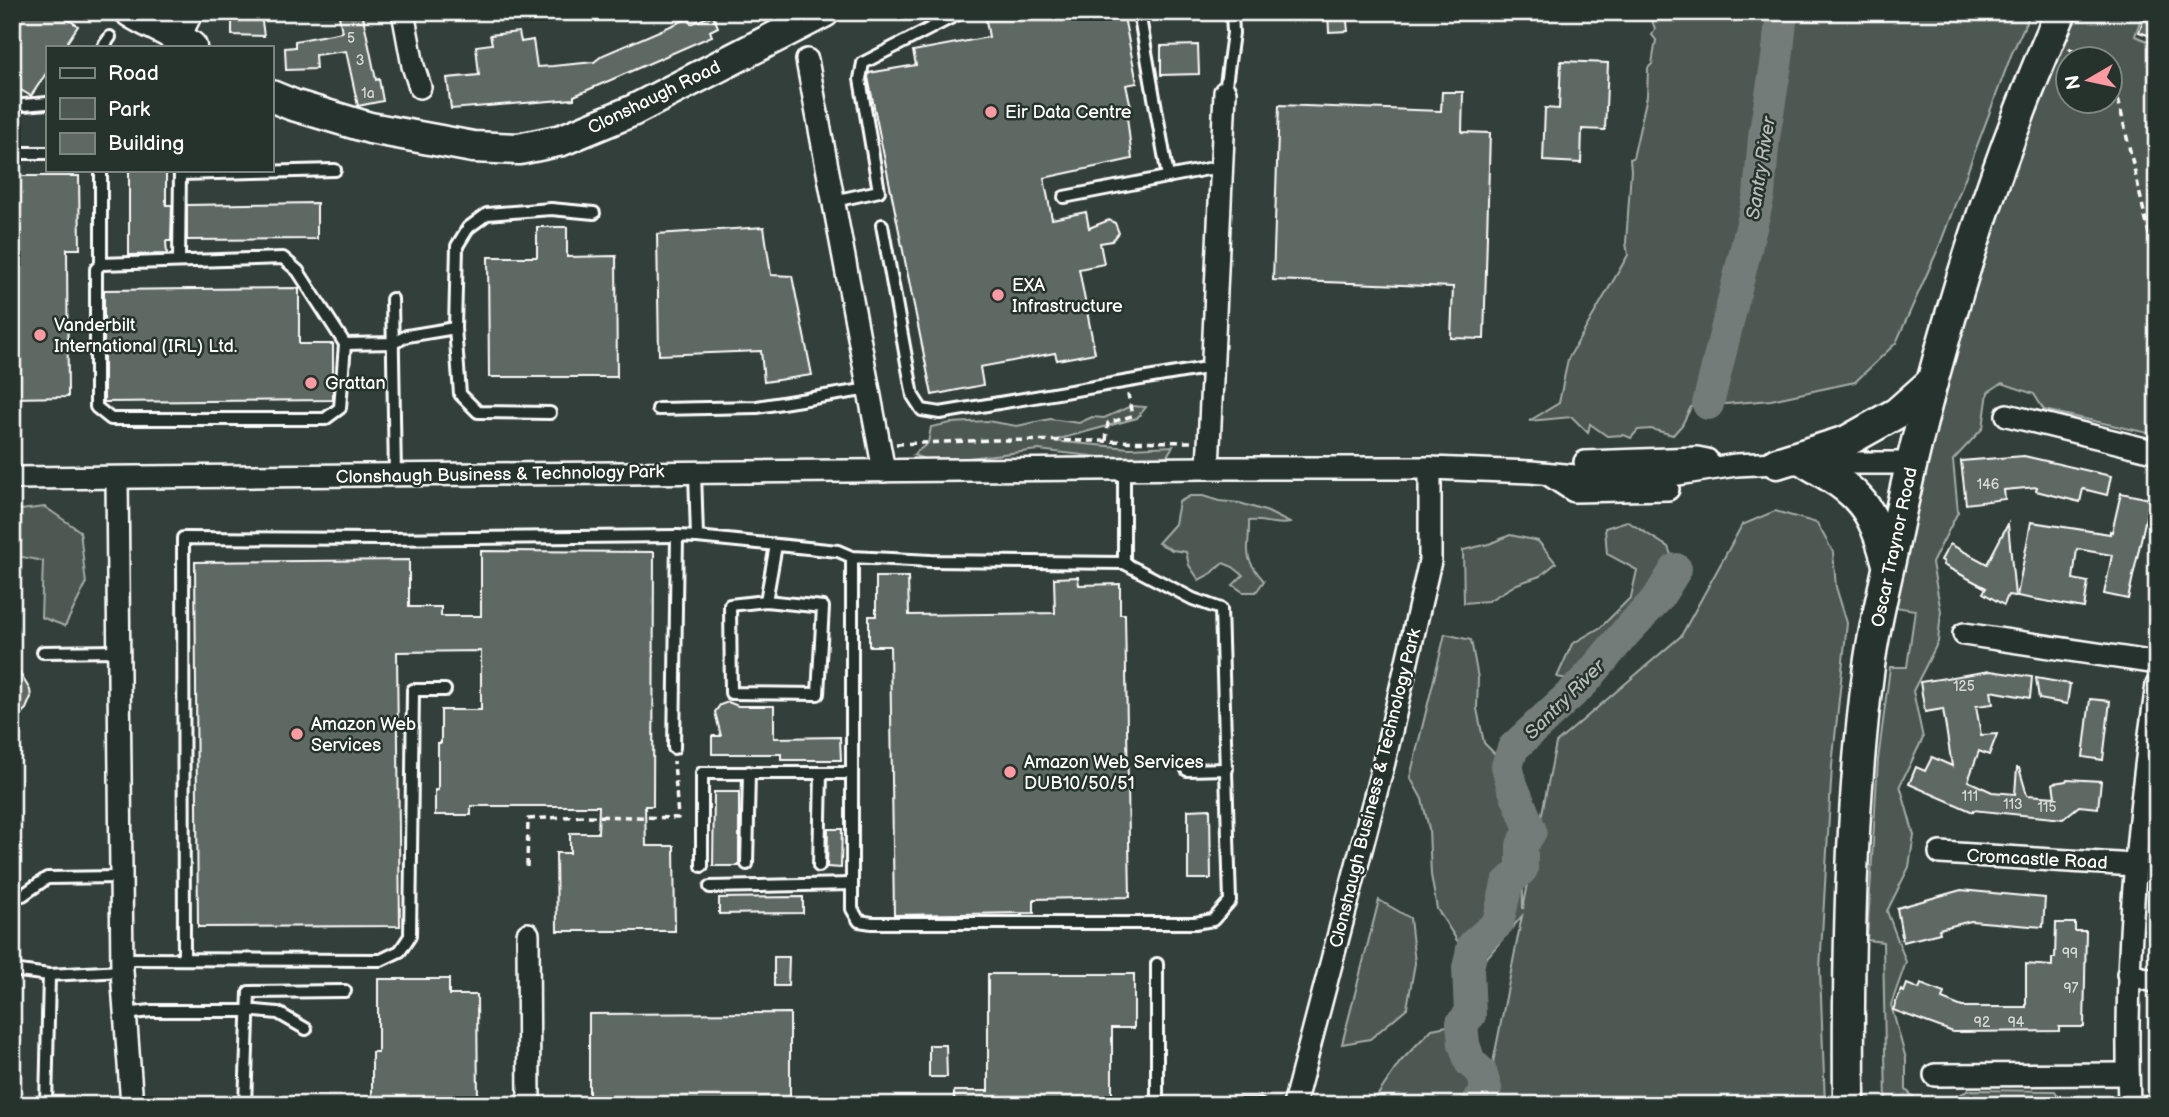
<svg xmlns="http://www.w3.org/2000/svg" width="2169" height="1117" font-family="'Balsamiq Sans',sans-serif">
<rect width="100%" height="100%" fill="#333f3a"/>
<filter id="ink" filterUnits="userSpaceOnUse"><feTurbulence type="fractalNoise" baseFrequency=".0143" numOctaves="2"/><feDisplacementMap in="SourceGraphic" scale="14" xChannelSelector="R" yChannelSelector="G"/><feConvolveMatrix kernelMatrix="1 2 1 2 8 2 1 2 1" color-interpolation-filters="sRGB"/></filter>
<g filter="url(#ink)">
<g fill="#4d5853" stroke="#a6aca9" stroke-width="2" fill-rule="evenodd">
<path d="M1649,12h382l-19,41 -73,194 -43,96 -41,39 -84,18 -80,7 -9,18 -9,10 -22,-6 -13,1 -7,8 -7,-3 -17,1 -17,-12 -2,9 -16,-16 -43,4 30,-18 9,-44 60,-104 -2,-12 5,-73 -1,-11 3,-1 14,-62 1,-28 4,-4 4,-24 -4,-5 3,-6z"/>
<path d="M2074,12h69l-8,24 22,9v390l-113,-25 -10,-16 -32,-11 -14,9 -5,36 -30,32 5,52 -26,51 9,48 -3,31 -25,49 10,47 -23,47 14,50 -5,32 -22,44 19,51 -15,43 15,54v31l13,12 29,-1 21,-11 86,1 9,14h-178l-3,-163 -16,-2 11,-180 12,-93h17l8,-57 -20,-3 15,-78 27,-117 73,-242zM2068,60h42v42h-42z"/>
<path d="M1131,406l15,1 -9,11 -85,23 78,7 43,-2 -6,10 -22,6 -107,-12 -105,12 -20,-7 15,-12 3,-16 20,-4 36,-2 30,5 33,-7 29,4 13,-6 12,1z"/>
<path d="M1190,496h13l16,5 21,2 28,9 22,11c-16,3 -27,-4 -41,-2 1,32 -9,32 15,60l-8,11h-13l-10,-7 10,-10 -10,-8 -10,-4 -11,10 -13,7 -10,-15 -3,-13 -14,-2 -14,-7 17,-19 4,-22z"/>
<path d="M45,507l35,24 6,53 -21,42 -24,-9 2,-56 -31,-6v-44z"/>
<path d="M1775,511l42,12 16,29 3,35 11,36 -15,143 -12,203 5,136h-454l29,-43 32,-33 30,-6 15,16 4,33 -3,28 11,-17 33,-167 -38,45 -24,-16 -23,-36 -6,-34 -2,-46 -7,-30 -12,-22 35,-143 26,6 7,38 -1,31 7,34 23,23 5,19 19,46 -9,14 1,64 33,-166 125,-107 61,-111z"/>
<path d="M1627,521l41,26 10,26 -20,43 -32,16 -42,50 -27,-5 15,-33 29,-17 30,-30 6,-27 -30,-16 -2,-26z"/>
<path d="M1510,535l28,6 18,22 -16,13 -23,8 -29,17 -24,2 -1,-53 26,-6z"/>
<path d="M1379,900l31,18 5,45 -8,45 -37,31 -28,5z"/>
</g>
<g fill="none" stroke-linecap="round" stroke-linejoin="round">
<g stroke="#737b78" stroke-width="32">
<path d="M1708,404l51,-209 5,-58 13,-78 5,-47"/>
<path d="M1476,1105l10,-16 -5,-17 -11,-10 -6,-18 -2,-21 8,-8 -2,-47 5,-23 25,-22 9,-39 15,-15v-24l9,-14 -19,-46 -5,-19 6,-18 71,-66 42,-50 32,-34 18,-29"/>
</g>
</g>
<g fill="#5f6964" stroke="#fff" stroke-width="2">
<path d="M12,12h45l21,14 -14,21h-17v25l-16,24 -19,-11z"/>
<path d="M232,12l29,2 3,22 -32,-1z"/>
<path d="M362,12l14,68 3,-1 4,22 -25,5 -12,-55 -31,4 1,14 -30,1 -1,-22 10,-1v-6l47,-9 -3,-16z"/>
<path d="M1003,12h120l14,71 -11,2 5,22 -5,1 6,51 -88,19 8,41 34,-7 3,16 20,-8 6,3 4,10 -7,8 -12,2 4,21 -25,5 16,84 -38,7 -2,-7 -75,14 3,18 -51,10 -64,-318 1,-4 47,-8 -3,-14 76,-14 -4,-22z"/>
<path d="M1328,12h18l2,19 -19,1z"/>
<path d="M2146,12h11v26l-18,-6z"/>
<path d="M713,15l5,12 -8,4 2,5 -138,60v3l-123,10 -4,-31 32,-3 -3,-29 16,-2 -2,-9 29,-3 2,10 12,-2 4,27 16,-1 41,-4 9,-7 86,-37 2,6z"/>
<path d="M1198,45l1,29 -38,1v-29z"/>
<path d="M1561,61l47,2 -3,67 -23,-1 -1,34 -38,-2 2,-53 14,1z"/>
<path d="M1442,92h21l-1,40 28,1 -6,206 -33,-1 2,-51 -180,-7 6,-175 162,6z"/>
<path d="M129,170h37v35h6l-1,36h-5l1,13 -38,1z"/>
<path d="M12,176h67l1,73h-13l1,148 -56,1z"/>
<path d="M317,203v36l-130,1v-35z"/>
<path d="M537,227h30v30l49,-1 1,121h-128l-1,-120h49z"/>
<path d="M764,227l7,48 21,1 20,99 -48,7 -3,-31 -102,4 -2,-121z"/>
<path d="M299,288v56h34v56l-229,2v-112z"/>
<path d="M2024,456l87,20 -4,19 -24,-6 -3,13 -44,-11 1,-4 -33,3 1,9 -39,5 -5,-43z"/>
<path d="M2121,493l29,6 -22,100 -24,-5 8,-39 -35,-6 -4,30 15,3 -4,26 -67,-12 14,-74 79,12v-3l2,1z"/>
<path d="M2008,524l7,72 -7,-1 -4,10 -21,-12 3,-5 -43,-23 1,-3 -3,-2 9,-16 37,20z"/>
<path d="M481,551l173,1 -1,254h-8l1,40h28l1,85h-118l-1,-78h14v-20h28l1,-27h-128v9h-36v-25h3v-47h3v-33h40v-59l-84,1 3,274 -202,1 -3,-365 214,-2v47h32v9h40z"/>
<path d="M876,577h32l1,38 146,-2 -1,-35 24,-1 1,8 41,-1v30h5l5,283 -96,2v14l-140,2 -4,-269h-21v-30h7z"/>
<path d="M12,660l18,30 1,7 -5,12 -14,13z"/>
<path d="M1990,671l42,6 -2,21 -39,-7 2,13 -17,2 5,29 16,-1 -8,21 -10,-4 -11,30 24,11 23,2 2,-26h2l8,27 28,2 -2,-14 13,-2 1,-2 34,2 -3,27 -19,-2 -16,13 -90,-9v2l-64,-28 7,-17 9,4 7,-14 20,9 -9,-57 -18,3 -5,-30z"/>
<path d="M2036,678l34,6 -3,20 -28,-5z"/>
<path d="M2090,699l20,2 -7,59 -20,-3z"/>
<path d="M728,702l10,4h36v32l66,-1 1,23h-60v-6h-69v-18h9l-6,-24 5,-7z"/>
<path d="M714,792h25v74h-26z"/>
<path d="M1210,809l1,70h-23v-69z"/>
<path d="M828,829h14l-1,39 -14,-1z"/>
<path d="M1961,890l84,8 -2,29 -72,-6 -32,8 1,4 -37,9 -6,-34z"/>
<path d="M803,897v16l-84,1v-16z"/>
<path d="M2056,923h19v8h11l-2,96h-25v4l-106,1 -60,-22 8,-20 3,2 3,-8 12,5 2,-5 23,9 -2,6 20,8h64v-43l26,2v-8h3z"/>
<path d="M774,957h15l-1,29h-14z"/>
<path d="M988,974h146v54h-22v77h-158v-14h34z"/>
<path d="M378,979h71v16h28l1,110h-106v-53h6z"/>
<path d="M790,1013v92h-201v-91z"/>
<path d="M929,1045h17l1,32h-18z"/>
</g>
<g fill="none" stroke-linecap="round" stroke-linejoin="round">
<g stroke="#fff" stroke-width="16">
<g id="lane">
<path d="M1139,12l29,165"/>
<path d="M103,47l7,-10"/>
<path d="M1225,92l8,-59 -1,-21"/>
<path d="M12,106l35,-3"/>
<path d="M12,153h35"/>
<path d="M101,170v94"/>
<path d="M180,174l155,-4"/>
<path d="M1064,197l149,-29h9"/>
<path d="M834,201l45,-10 -19,-112 3,-16 99,-51"/>
<path d="M882,225l31,171 9,14 18,3 272,-46"/>
<path d="M283,258l15,13 47,73 -5,64 -15,11h-214l-15,-12v-138l5,-5z"/>
<path d="M179,261l1,-91"/>
<path d="M392,299l3,176"/>
<path d="M345,344l48,-1 14,-7 48,-8"/>
<path d="M658,409l99,-2 112,-18"/>
<path d="M550,413l-72,-1 -18,-18 -5,-66 2,-82 11,-18 19,-14 64,-5 43,4"/>
<path d="M697,537l141,14 14,6 79,4 193,2 69,36 28,10 9,292 -17,19 -18,3h-323l-13,-2 -7,-12v-352"/>
<path d="M1124,563v-95"/>
<path d="M766,601l57,6 -5,87 -87,-1 -1,-88 36,-4 10,-56"/>
<path d="M43,652l75,-1"/>
<path d="M674,748l3,-212 20,1 -2,-65"/>
<path d="M1187,770l40,-1"/>
<path d="M747,864l2,-92"/>
<path d="M702,866v-93h150"/>
<path d="M819,866l2,-93"/>
<path d="M710,887l142,-3"/>
<path d="M12,895h11l24,-17 73,-1"/>
<path d="M122,959l259,1 19,-9 10,-15 3,-246h32"/>
<path d="M184,959l-1,-421 198,1 296,-3"/>
<path d="M1157,964v141"/>
<path d="M12,970l37,5 73,-4"/>
<path d="M125,1014l26,-3h105l22,2 28,16"/>
<path d="M46,1105l3,-130"/>
<path d="M245,1105l4,-113 96,-1"/>
<path d="M1226,1105h34"/>
</g>
</g>
<g stroke="#fff" stroke-width="26">
<g id="street">
<path d="M403,12l10,54 7,21"/>
<path d="M807,60l77,411"/>
<path d="M2007,415l150,37"/>
<path d="M1585,462l112,-4 10,2"/>
<path d="M1208,468l17,-376"/>
<path d="M1548,474l26,17 94,-2"/>
<path d="M12,478l1196,-10h222l101,4 44,4 96,-1 65,-10 41,-2h134"/>
<path d="M117,478l5,493 10,134"/>
<path d="M1964,634l193,29"/>
<path d="M1940,853l195,12"/>
<path d="M528,934l1,171"/>
<path d="M2128,974l29,8"/>
<path d="M1935,1075l193,-1"/>
<path d="M1294,1105l90,-343 46,-201v-93"/>
<path d="M2129,1105c-5,-141 7,-280 28,-420"/>
</g>
</g>
<g stroke="#fff" stroke-width="35">
<g id="secondary">
<path d="M131,12c20,13 42,19 60,35"/>
<path d="M176,34l11,-22"/>
<path d="M271,96l22,9 77,23 103,19 46,2 43,-9 70,-29 192,-99"/>
<path d="M1777,463l70,-22 50,-28 35,-31"/>
<path d="M1808,463c52,30 64,42 80,101"/>
<path d="M1849,1105c-1,-147 1,-294 20,-439 6,-46 19,-93 28,-138 38,-177 91,-350 164,-516"/>
</g>
</g>
<g stroke="#fff" stroke-width="3.5" stroke-dasharray="7 5" stroke-linecap="butt">
<path d="M2069,48l15,12"/>
<path d="M2110,78l4,3 43,188"/>
<path d="M1106,441l2,-18 24,-7 -4,-22"/>
<path d="M896,444l96,-4 200,2"/>
<path d="M527,867l1,-48 55,-3 95,2 -4,-57"/>
</g>
<use href="#lane" stroke="#26332d" stroke-width="10"/>
<use href="#street" stroke="#26332d" stroke-width="21"/>
<use href="#secondary" stroke="#26332d" stroke-width="30"/>
</g>
</g>
<g fill="#ff9aa2" stroke="#26332d" stroke-width="2.5">
<circle cx="991" cy="112" r="7"/>
<circle cx="998" cy="295" r="7"/>
<circle cx="40" cy="335" r="7"/>
<circle cx="311" cy="383" r="7"/>
<circle cx="297" cy="734" r="7"/>
<circle cx="1010" cy="772" r="7"/>
</g>
<g text-anchor="middle" stroke-width="5" stroke-linejoin="round" paint-order="stroke">
<g font-size="14" fill="#d7dad8">
<text x="351" y="43">5</text>
<text x="360" y="65">3</text>
<text x="368" y="98">1a</text>
<text x="1988" y="489">146</text>
<text x="1964" y="691">125</text>
<text x="1970" y="801">111</text>
<text x="2013" y="809">113</text>
<text x="2047" y="812">115</text>
<text x="2070" y="958">99</text>
<text x="2071" y="993">97</text>
<text x="1982" y="1027">92</text>
<text x="2016" y="1027">94</text>
</g>
<g font-size="18" fill="#fff" stroke="#26332d">
<text transform="translate(654 97) rotate(-26)" y="6">Clonshaugh Road</text>
<text transform="translate(500 474) rotate(-1)" y="6">Clonshaugh Business &amp; Technology Park</text>
<text transform="translate(1894 547) rotate(-78)" y="6">Oscar Traynor Road</text>
<text transform="translate(1375 788) rotate(-76)" y="6">Clonshaugh Business &amp; Technology Park</text>
<text transform="translate(2037 859) rotate(3)" y="6">Cromcastle Road</text>
</g>
<g font-size="18" fill="#fff" stroke="#26332d" text-anchor="start">
<text x="1005" y="118">Eir Data Centre</text>
<text x="1012" y="291">EXA<tspan x="1012" dy="21">Infrastructure</tspan></text>
<text x="54" y="331">Vanderbilt<tspan x="54" dy="21">International (IRL) Ltd.</tspan></text>
<text x="325" y="389">Grattan</text>
<text x="311" y="730">Amazon Web<tspan x="311" dy="21">Services</tspan></text>
<text x="1024" y="768">Amazon Web Services<tspan x="1024" dy="21">DUB10/50/51</tspan></text>
</g>
<g font-size="19" font-style="italic" fill="#b9bdbc" stroke="#26332d">
<text transform="translate(1760 168) rotate(-81)" y="7">Santry River</text>
<text transform="translate(1564 699) rotate(-45)" y="7">Santry River</text>
</g>
</g>
<rect width="2169" height="1117" fill="none" stroke="#26332d" stroke-width="42"/>
<rect x="21" y="21" width="2127" height="1075" fill="none" stroke="#fff" stroke-width="2.5" filter="url(#ink)"/>
<rect x="46" y="46" width="228" height="126" fill="#26332d" stroke="#7d8581" stroke-width="2"/>
<rect x="60" y="68" width="35" height="10" fill="#26332d" stroke="#7d8581" stroke-width="2"/>
<text x="108" y="80" font-size="21" fill="#ffffff">Road</text>
<rect x="60" y="98" width="35" height="21" fill="#4d5853" stroke="#7d8581" stroke-width="2"/>
<text x="108" y="116" font-size="21" fill="#ffffff">Park</text>
<rect x="60" y="133" width="35" height="21" fill="#5f6964" stroke="#7d8581" stroke-width="2"/>
<text x="108" y="150" font-size="21" fill="#ffffff">Building</text>
<g transform="translate(2089 80) rotate(261)"><circle r="33" fill="#26332d" stroke="#7d8581" stroke-width="2"/>
<path d="M0-5L12 26L0 18L-12 26Z" fill="#ff9aa2"/>
<text y="-10" font-size="19" font-weight="bold" text-anchor="middle" fill="#ffffff">N</text>
</g>
</svg>
